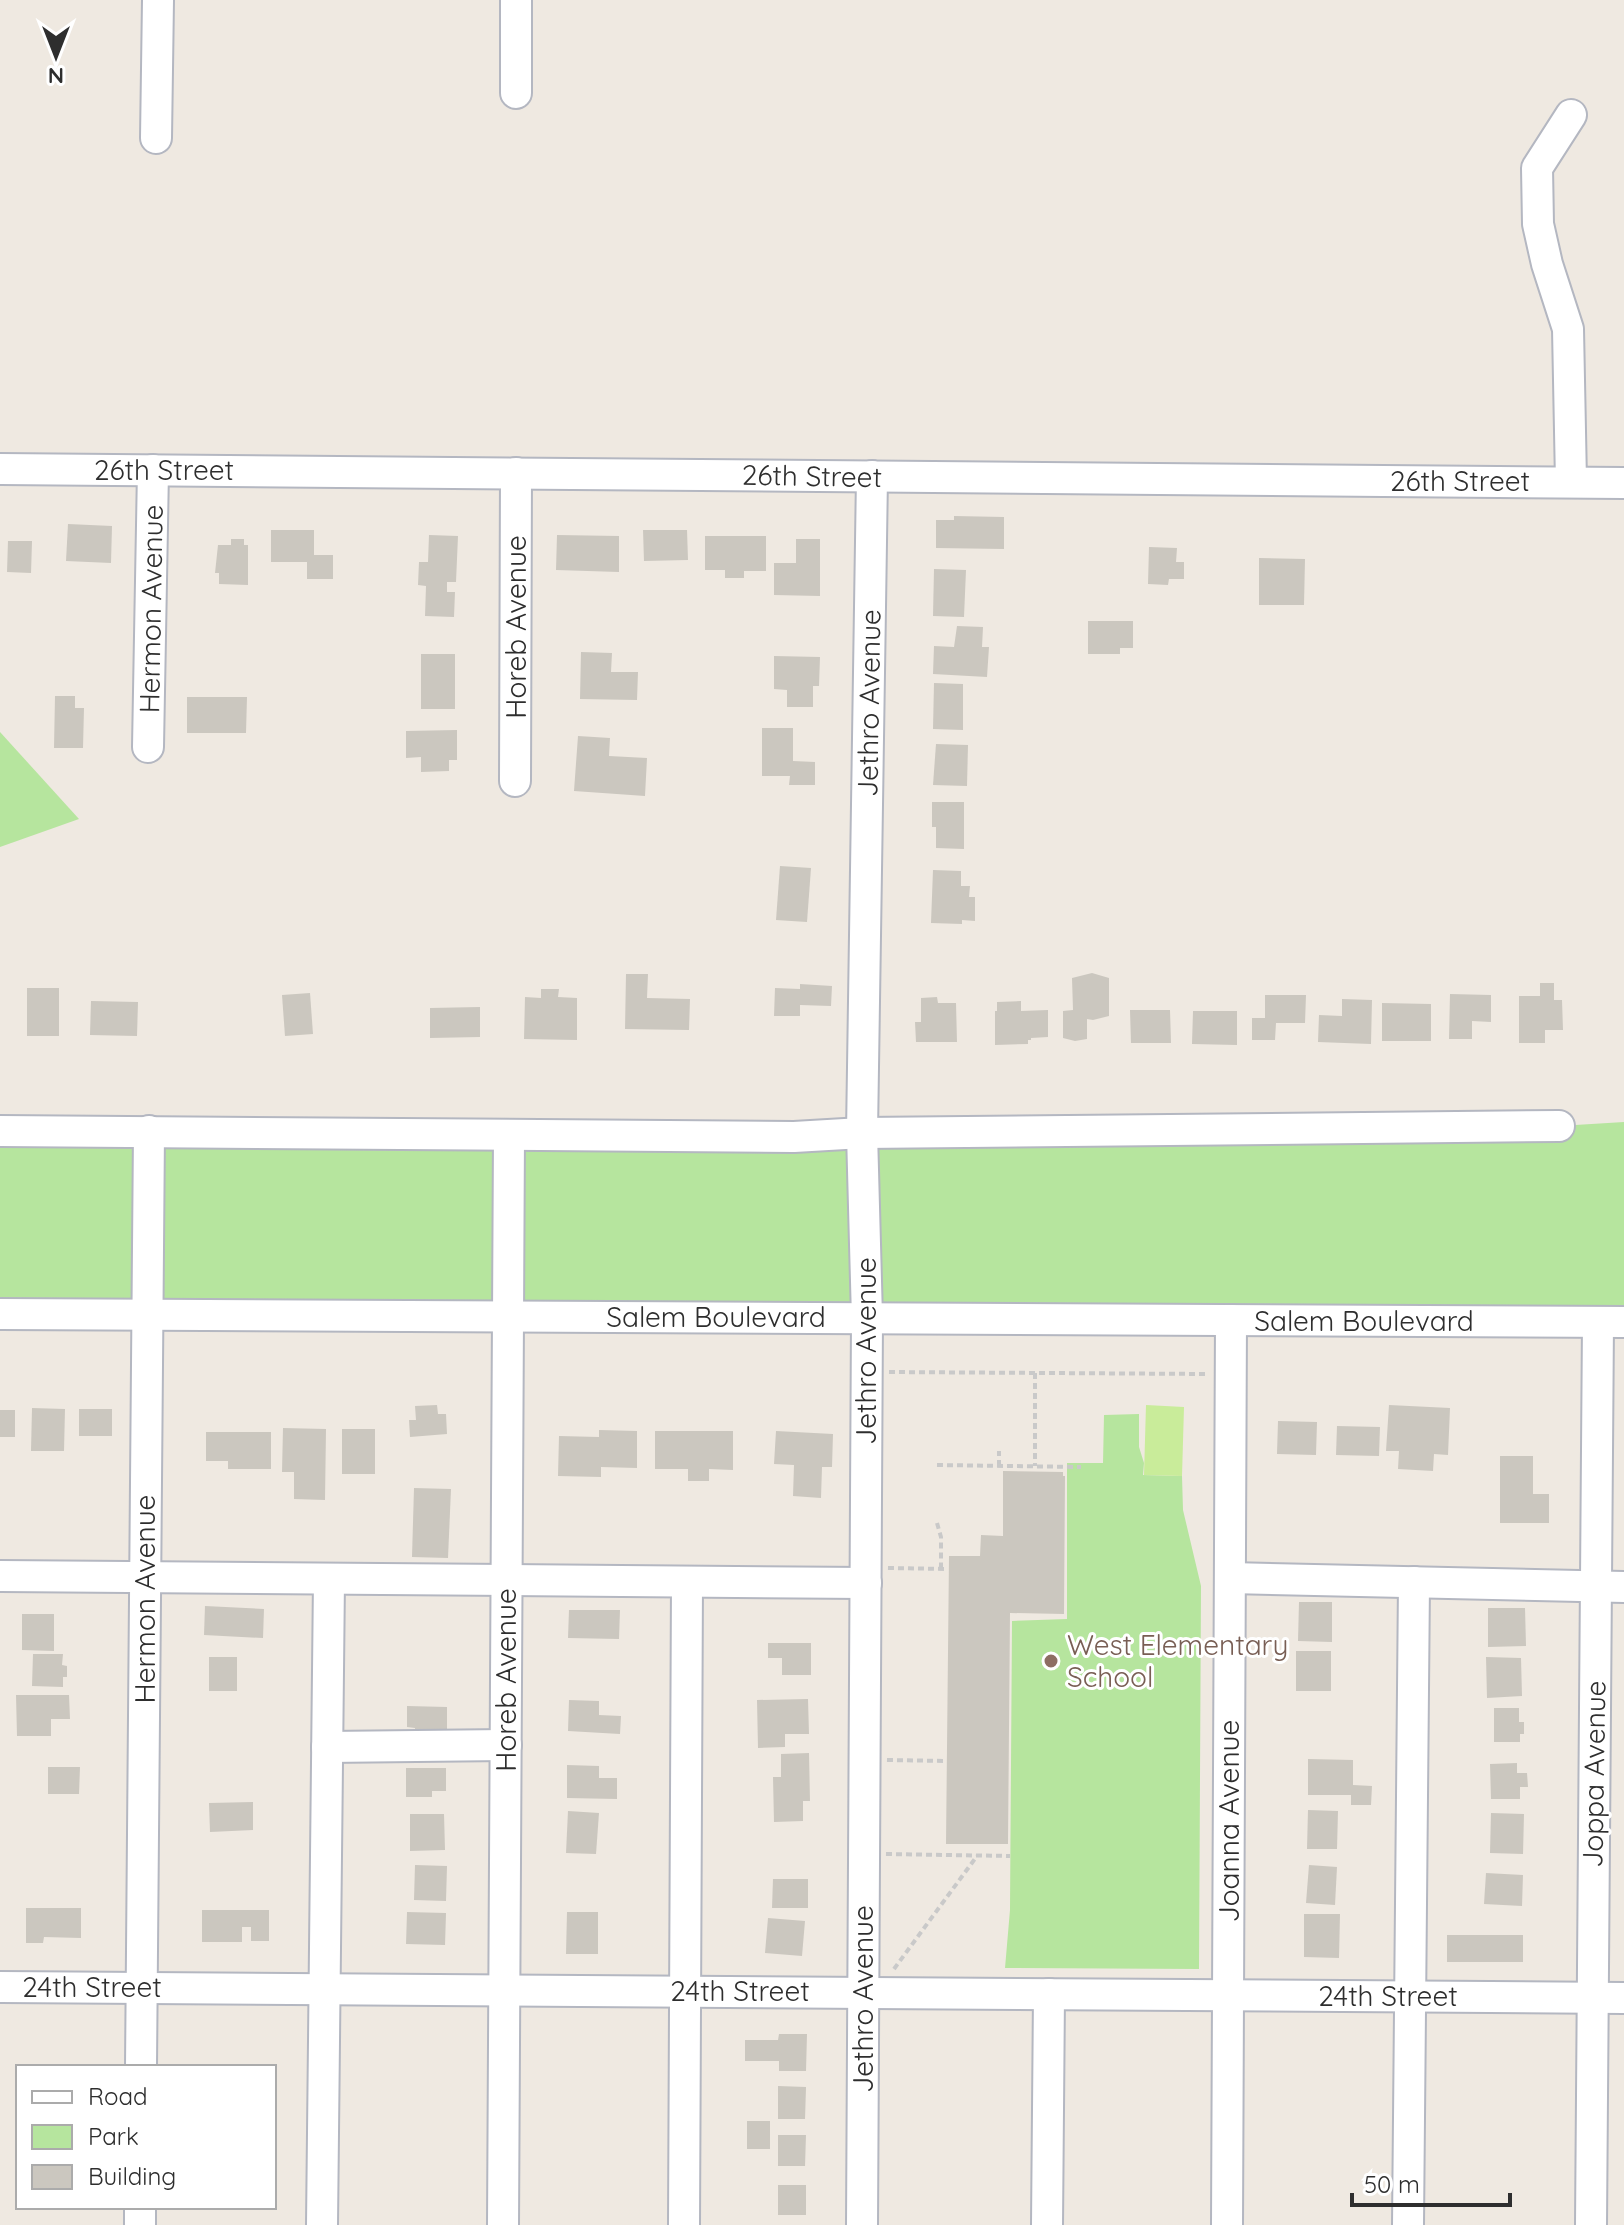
<svg xmlns="http://www.w3.org/2000/svg" width="1624" height="2225" font-family="Quicksand,sans-serif">
<rect width="100%" height="100%" fill="#efe9e1"/>
<g fill="#b6e59e">
<path d="M0,732l79,87 -79,28z"/>
<path d="M1624,1122v199l-1624,-6v-187l1559,-2z"/>
<path d="M1139,1414v33l5,16 -1,12 39,1 1,34 18,76 -2,383 -194,-1 5,-58 2,-289 55,-2v-156h36l1,-48z"/>
</g>
<path fill="#c9ec9a" d="M1146,1405l38,2 -2,69 -38,-1z"/>
<g fill="#cbc7bf">
<path d="M954,516l50,1v32l-68,-1v-28h18z"/>
<path d="M68,524l44,2 -1,37 -45,-2z"/>
<path d="M271,530h43v25h19v24h-26v-17h-36z"/>
<path d="M643,530h44l1,30 -44,1z"/>
<path d="M429,535l29,1 -2,46h-9v10h8l-1,25 -29,-1 1,-30 -8,-1 1,-23h9z"/>
<path d="M557,535l62,1v36l-63,-2z"/>
<path d="M705,536h61v35h-22v7h-19v-8h-20z"/>
<path d="M231,539h13v6h4v40l-29,-1v-11h-4l3,-28h13z"/>
<path d="M796,539h24v57l-46,-1v-32h22z"/>
<path d="M8,541h24l-1,32 -24,-1z"/>
<path d="M1149,547l28,1 -1,14h8v17h-15l-1,6 -20,-1z"/>
<path d="M1259,558l46,1 -1,46h-45z"/>
<path d="M934,569l32,1 -2,47 -31,-1z"/>
<path d="M1088,621h45v27h-13v6h-32z"/>
<path d="M957,626l26,1 -1,20h7l-2,30 -54,-3 1,-28 20,1z"/>
<path d="M581,652l31,1 -1,19h27l-1,28 -57,-1z"/>
<rect x="421" y="654" width="34" height="55"/>
<path d="M774,656l46,1 -1,29h-6v21h-26v-17l-13,-1z"/>
<path d="M934,683l29,1v46l-30,-1z"/>
<path d="M55,696h20v12h9l-1,40h-29z"/>
<path d="M187,697h60l-1,36h-59z"/>
<path d="M762,728h31v33l22,1v23h-26l1,-9h-28z"/>
<path d="M457,730v30h-8v11l-28,1v-15l-15,1v-27z"/>
<path d="M578,736l32,2 -1,18 38,2 -2,38 -71,-5z"/>
<path d="M936,744l32,1 -1,41 -34,-1z"/>
<path d="M932,802h32v47l-28,-1v-21h-4z"/>
<path d="M780,866l31,2 -4,54 -31,-2z"/>
<path d="M933,870l28,1v15h9l-1,11h6v24l-13,-1v4l-31,-1z"/>
<path d="M1092,973l17,5v38l-16,4 -6,-1v20l-12,2 -12,-3v-27l10,-1 -1,-32z"/>
<path d="M626,974h22l-1,24 43,1 -1,31 -64,-1z"/>
<path d="M1540,983h14v17h8l1,30h-18v13h-26v-47h21z"/>
<path d="M800,984l32,2 -1,20 -31,-1v11h-26l1,-28 25,1z"/>
<rect x="27" y="988" width="32" height="48"/>
<path d="M541,989h18l-1,8 19,1v42l-53,-1 1,-42 16,1z"/>
<path d="M310,993l3,41 -28,2 -3,-41z"/>
<path d="M1450,994l41,1v27l-19,-1v18h-23z"/>
<path d="M1265,995h41l-1,28h-29l-1,17h-23v-22h13z"/>
<path d="M937,997l1,6h18l1,39h-41l-1,-20h6v-24z"/>
<path d="M1342,999l30,1 -1,44 -53,-2 1,-27 23,1z"/>
<path d="M91,1001l47,1 -1,34 -47,-1z"/>
<path d="M1021,1001v10l27,-1v27l-17,1v2h-3v4l-33,1v-34h2v-9z"/>
<path d="M1382,1003l49,1v37h-49z"/>
<path d="M480,1007v30l-50,1v-30z"/>
<path d="M1130,1010h40l1,33h-40z"/>
<path d="M1193,1011h44v34l-45,-1z"/>
<path d="M437,1405l1,9h8l1,20 -37,3 -1,-17h7l-1,-14z"/>
<path d="M1389,1405l61,3 -2,47 -14,-1 -1,17 -35,-2 1,-18h-13z"/>
<path d="M32,1408l33,1 -1,42h-33z"/>
<rect x="79" y="1409" width="33" height="27"/>
<rect x="0" y="1410" width="15" height="27"/>
<path d="M1278,1421l39,1 -1,33 -39,-1z"/>
<path d="M1337,1426l43,1 -1,29 -43,-1z"/>
<path d="M283,1428l43,1 -1,71 -31,-1v-27h-12z"/>
<rect x="342" y="1429" width="33" height="45"/>
<path d="M599,1430l38,1v37l-36,-1v10l-43,-1 1,-40 40,1z"/>
<path d="M655,1431h78v39l-24,-1v12h-21v-12h-33z"/>
<path d="M776,1431l57,3 -1,33h-10l-1,31 -28,-2 1,-31 -20,-1z"/>
<path d="M206,1432h65v37h-43v-8h-22z"/>
<path d="M1500,1456h33v38h16v29h-49z"/>
<path d="M1003,1471l60,1v4h2l-1,138 -54,-1 -2,231h-62l3,-288h31l1,-21 22,1z"/>
<path d="M414,1488l37,1 -3,69 -36,-1z"/>
<path d="M1299,1602h33v40l-34,-1z"/>
<path d="M205,1606l59,3 -1,29 -59,-3z"/>
<path d="M1488,1608h37l1,38 -38,1z"/>
<path d="M569,1610h51l-1,29 -51,-1z"/>
<path d="M22,1614h32v37l-32,-1z"/>
<path d="M768,1643h43v32h-29v-17h-14z"/>
<rect x="1296" y="1651" width="35" height="40"/>
<path d="M33,1654h30l-1,11 5,1v11h-4v10l-31,-1z"/>
<rect x="209" y="1657" width="28" height="34"/>
<path d="M1486,1657l35,1 1,38 -35,2z"/>
<path d="M16,1695h53l1,24h-19v17h-34z"/>
<path d="M808,1699l1,35h-24v13l-27,1 -1,-48z"/>
<path d="M569,1700l30,1v14l22,1 -1,18 -52,-3z"/>
<path d="M407,1706l40,1v28h-32v-7l-8,-1z"/>
<path d="M1494,1708h25v14h5v12h-4v8h-26z"/>
<path d="M809,1753l1,48h-7v20l-29,1 -1,-45h8v-23z"/>
<path d="M1308,1759l45,1v25l19,1 -1,19h-20v-10h-43z"/>
<path d="M1517,1763v10h10l1,14h-8v12h-29l-1,-35z"/>
<path d="M567,1765l32,1v12h18v21l-50,-1z"/>
<path d="M48,1767h32l-1,27h-31z"/>
<path d="M406,1768h40v23h-14v6h-26z"/>
<path d="M253,1802v28l-43,2 -1,-29z"/>
<path d="M1308,1810l30,1 -1,38h-30z"/>
<path d="M568,1811l31,2 -3,41 -30,-1z"/>
<path d="M1491,1813l33,1 -1,40 -33,-1z"/>
<path d="M410,1814h34l1,36 -35,1z"/>
<path d="M415,1865l32,1 -1,35 -32,-1z"/>
<path d="M1309,1865l28,2 -2,38 -29,-2z"/>
<path d="M1486,1873l37,2 -1,31 -38,-2z"/>
<path d="M773,1879h35v29h-36z"/>
<path d="M26,1908h55v30l-37,-1 -1,6h-17z"/>
<path d="M202,1910h67v31h-18v-14h-9v15h-40z"/>
<path d="M407,1912l39,1 -1,32 -39,-1z"/>
<path d="M567,1912h31v42h-32z"/>
<path d="M1304,1914h36l-1,44 -35,-1z"/>
<path d="M768,1918l37,3 -3,35 -37,-3z"/>
<rect x="1447" y="1935" width="76" height="27"/>
<path d="M779,2034h28l-1,37h-27v-10h-34v-21h33z"/>
<path d="M778,2086l28,1 -1,32h-27z"/>
<rect x="747" y="2121" width="23" height="28"/>
<path d="M778,2135h28l-1,31h-27z"/>
<rect x="778" y="2185" width="28" height="30"/>
</g>
<g fill="none" stroke-linecap="round" stroke-linejoin="round">
<g stroke="#b4b7c1" stroke-width="34">
<g id="minor">
<path d="M516,0v93"/>
<path d="M1571,115l-34,53 1,56 9,40 21,65 3,153"/>
<path d="M156,138l2,-138"/>
<path d="M0,469l1624,14"/>
<path d="M148,747l5,-277"/>
<path d="M515,781l1,-308"/>
<path d="M0,1131l794,6 68,-4 697,-7"/>
<path d="M0,1314l1624,8"/>
<path d="M0,1576l866,7"/>
<path d="M1230,1578l394,9"/>
<path d="M327,1747l179,-2"/>
<path d="M0,1987l1624,11"/>
<path d="M141,2067l8,-936"/>
<path d="M140,2225v-18"/>
<path d="M322,2225l7,-646"/>
<path d="M503,2225l6,-1090"/>
<path d="M684,2225l3,-643"/>
<path d="M862,2225l5,-907 -5,-185 10,-657"/>
<path d="M1047,2225l2,-231"/>
<path d="M1227,2225l4,-905"/>
<path d="M1408,2225l6,-643"/>
<path d="M1591,2225l7,-903"/>
</g>
</g>
<g stroke="#c9c9c9" stroke-width="4" stroke-dasharray="6 4" stroke-linecap="butt">
<path d="M889,1372l319,2"/>
<path d="M1035,1373v93"/>
<path d="M937,1465l144,2"/>
<path d="M999,1466v-15"/>
<path d="M937,1523l4,14v32"/>
<path d="M888,1568l60,1"/>
<path d="M887,1760l60,1"/>
<path d="M886,1854l124,2"/>
<path d="M894,1969l83,-113"/>
</g>
<use href="#minor" stroke="#fff" stroke-width="30"/>
</g>
<circle fill="#8d6e63" stroke="#fff" stroke-width="3" cx="1051" cy="1661" r="8"/>
<g text-anchor="middle" stroke-width="6" stroke-linejoin="round" paint-order="stroke">
<g font-size="28" fill="#2e2e2e" stroke="#fff">
<text x="164" y="480">26th Street</text>
<text transform="translate(812 476) rotate(1)" y="10">26th Street</text>
<text x="1460" y="491">26th Street</text>
<text transform="translate(151 609) rotate(-89)" y="10">Hermon Avenue</text>
<text transform="translate(516 627) rotate(-90)" y="10">Horeb Avenue</text>
<text transform="translate(869 703) rotate(-89)" y="10">Jethro Avenue</text>
<text x="716" y="1327">Salem Boulevard</text>
<text x="1364" y="1331">Salem Boulevard</text>
<text transform="translate(866 1351) rotate(-90)" y="10">Jethro Avenue</text>
<text transform="translate(145 1599) rotate(-90)" y="10">Hermon Avenue</text>
<text transform="translate(506 1680) rotate(-90)" y="10">Horeb Avenue</text>
<text transform="translate(1594 1774) rotate(-89)" y="10">Joppa Avenue</text>
<text transform="translate(1229 1821) rotate(-90)" y="10">Joanna Avenue</text>
<text x="92" y="1997">24th Street</text>
<text x="740" y="2001">24th Street</text>
<text x="1388" y="2006">24th Street</text>
<text transform="translate(863 1999) rotate(-90)" y="10">Jethro Avenue</text>
</g>
<g font-size="28" fill="#785e54" stroke="#fff" text-anchor="start">
<text x="1067" y="1655">West Elementary<tspan x="1067" dy="32">School</tspan></text>
</g>
</g>
<rect x="16" y="2065" width="260" height="144" fill="#ffffff" stroke="#ababab" stroke-width="2"/>
<rect x="32" y="2091" width="40" height="12" fill="#ffffff" stroke="#ababab" stroke-width="2"/>
<text x="88" y="2105" font-size="24" fill="#2e2e2e">Road</text>
<rect x="32" y="2125" width="40" height="24" fill="#b6e59e" stroke="#ababab" stroke-width="2"/>
<text x="88" y="2145" font-size="24" fill="#2e2e2e">Park</text>
<rect x="32" y="2165" width="40" height="24" fill="#cbc7bf" stroke="#ababab" stroke-width="2"/>
<text x="88" y="2185" font-size="24" fill="#2e2e2e">Building</text>
<g transform="translate(56 56) rotate(180)" stroke="#ffffff" stroke-width="6" paint-order="stroke">
<path d="M0-6L14 30L0 20L-14 30Z" fill="#2e2e2e"/>
<text y="-12" font-size="22" font-weight="bold" text-anchor="middle" fill="#2e2e2e">N</text>
</g>
<path d="M1352 2193v12h158v-12" fill="none" stroke="#2e2e2e" stroke-width="4"/>
<text x="1364" y="2193" font-size="24" fill="#2e2e2e" stroke="#ffffff" stroke-width="6" paint-order="stroke">50 m</text>
</svg>
